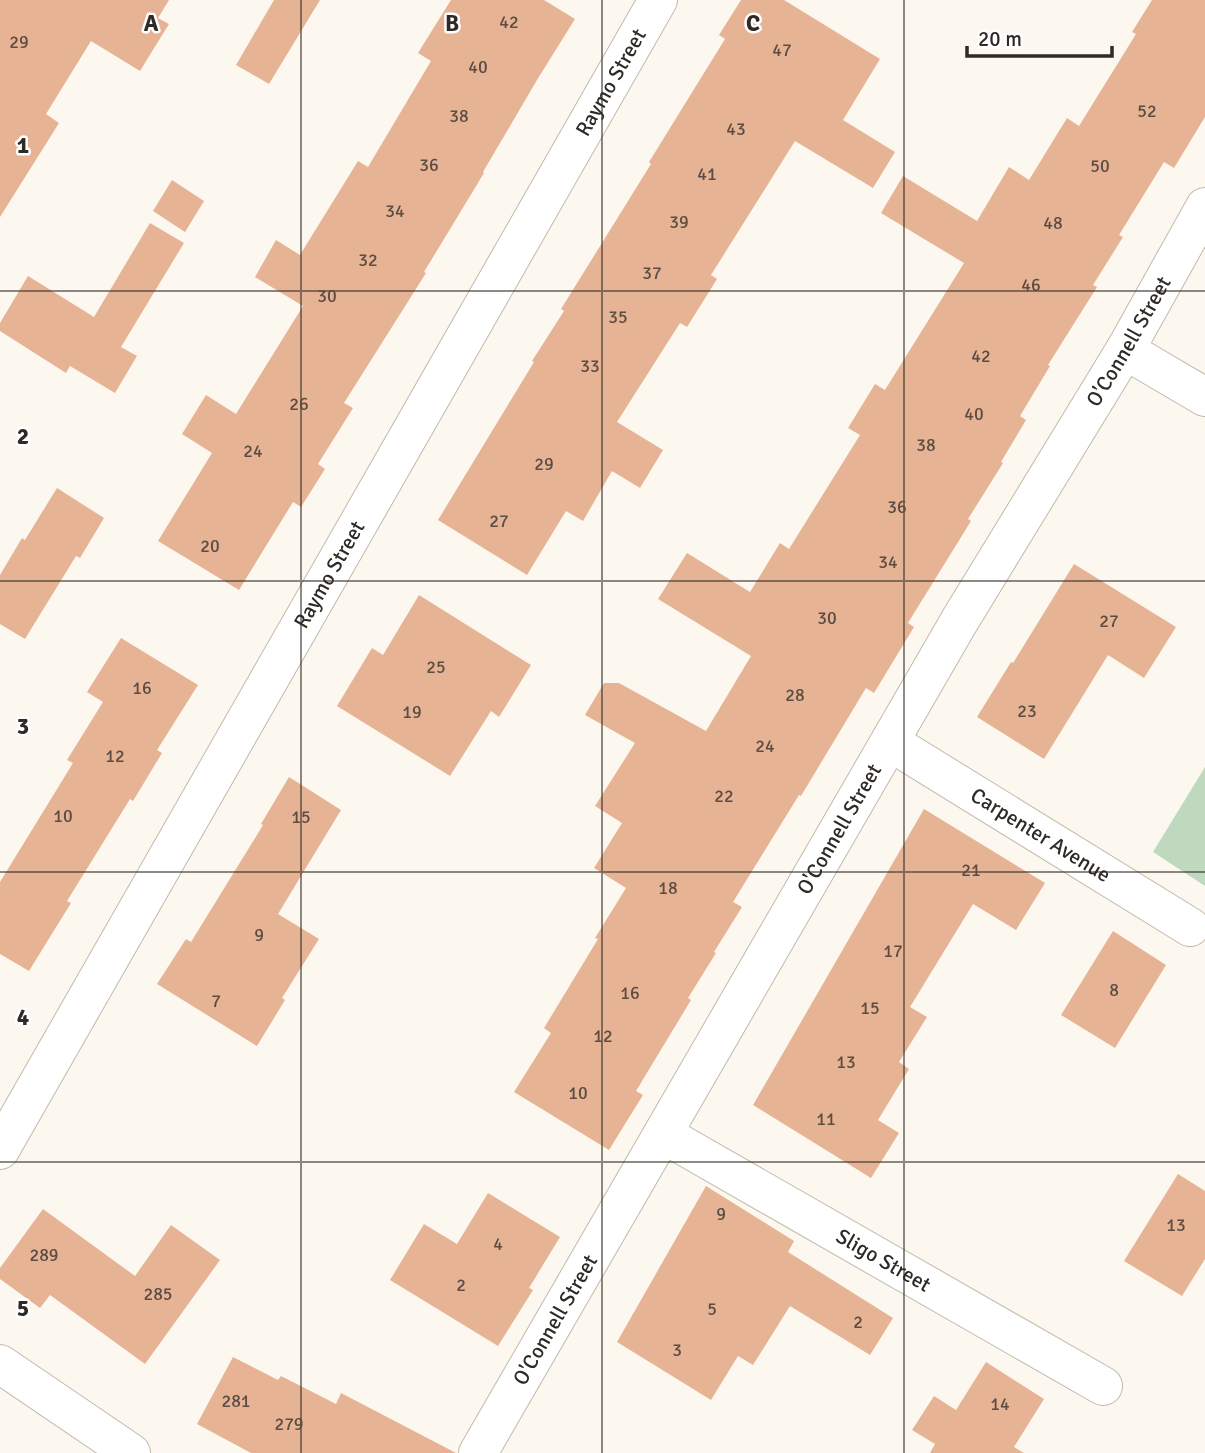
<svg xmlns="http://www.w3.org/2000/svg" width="1205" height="1453" font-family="Signika,sans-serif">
<rect width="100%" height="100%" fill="#fdf8ef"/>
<path fill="#bfd9bf" d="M1205,767v119l-52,-34z"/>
<g fill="#e6b395">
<path d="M0,0h169l-11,18 11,6 -29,47 -49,-30 -45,73 13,9 -59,94z"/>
<path d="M274,0h46l-51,84 -33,-19z"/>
<path d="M451,0h93l31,19 -38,61 -54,92 1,1 -60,99 2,1 -82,130 9,5 -35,56 7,5 -24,38 -8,-5 -54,88 -81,-49 54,-88 -30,-19 24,-39 30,19 67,-108 -48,-29 21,-37 24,15 58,-94 10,6 63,-106 -13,-8z"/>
<path d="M741,0h43l96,59 -37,61 52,32 -22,36 -78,-47 -84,134 6,4 -30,48 -7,-4 -63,99 46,28 -23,38 -28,-17 -29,50 -17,-10 -39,64 -89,-55 96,-158 -2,-1 32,-50 -3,-2 90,-145 -2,-2 76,-123 -6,-4z"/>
<path d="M1152,0h53v117l-31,51 -10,-6 -45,73 4,2 -30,48 4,2 -49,78 2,1 -30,50 6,4 -25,42 2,1 -35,56 3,2 -63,102 6,4 -40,66 -8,-5 -65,108 -2,-1 -66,107 9,5 -28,45 2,1 -28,45 3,2 -55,91 7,4 -34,55 -95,-58 37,-59 -7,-5 54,-89 -3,-1 31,-50 -32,-20 28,-45 -27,-17 40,-63 -50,-28 19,-32h15l87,48 45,-75 -93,-57 29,-46 63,39 30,-49 9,6 71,-114 -12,-7 27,-44 10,6 79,-127 -83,-50 22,-37 74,45 32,-54 20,13 38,-62 12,8 57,-92 -4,-2z"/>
<path d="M172,180l32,21 -19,31 -32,-21z"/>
<path d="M150,223l34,20 -63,104 16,9 -22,37 -45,-27 -4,7 -66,-42v-8l28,-47 66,41z"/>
<path d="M57,488l47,30 -24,40 -4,-2 -51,83 -25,-15v-49l22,-37 3,2z"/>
<path d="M1074,564l102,63 -32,51 -36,-23 -64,104 -67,-42 34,-55 2,1z"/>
<path d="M419,595l112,70 -32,52 -8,-6 -41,65 -113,-70 35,-58 11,7z"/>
<path d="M121,638l77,47 -41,65 5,3 -29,48 -3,-2 -63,102 4,2 -42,68 -29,-17v-72l73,-119 -6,-3 36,-58 -16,-10z"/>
<path d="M289,777l52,33 -63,104 41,25 -37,59 3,2 -28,46 -100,-62 29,-45 5,3 72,-117 -2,-1z"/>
<path d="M924,809l121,74 -29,47 -43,-26 -63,103 17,10 -28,45 10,7 -31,51 21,13 -28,45 -118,-73z"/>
<path d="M1113,931l53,34 -51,83 -54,-33z"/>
<path d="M1178,1174l27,17v68l-23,37 -58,-35z"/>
<path d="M706,1186l88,55 -6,11 105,66 -23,37 -80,-49 -37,59 -15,-9 -27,44 -94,-58z"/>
<path d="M488,1193l72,44 -31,51 4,2 -35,56 -108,-66 34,-56 33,20z"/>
<path d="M43,1209l92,67 36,-51 49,35 -75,104 -95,-69 -10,13 -40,-29v-11z"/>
<path d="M233,1357l45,23 3,-4 55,28 5,-11 115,60h-205l-54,-29z"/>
<path d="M986,1362l58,37 -30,48 10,6h-94l5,-9 -23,-14 22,-34 22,14z"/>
</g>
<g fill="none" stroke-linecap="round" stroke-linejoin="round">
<g stroke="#c2b9ab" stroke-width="40">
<g id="minor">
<path d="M1125,350l80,47"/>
<path id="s1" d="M890,742l300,185"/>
<path id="s2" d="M663,1134l440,252"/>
<path id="s3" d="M0,1150l658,-1150"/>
<path id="s4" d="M478,1453l482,-833 165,-270 80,-143"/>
</g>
</g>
<g stroke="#c2b9ab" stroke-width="40">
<path id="tertiary" d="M0,1364l131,89"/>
</g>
<use href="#minor" stroke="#fff" stroke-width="38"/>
<use href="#tertiary" stroke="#fff" stroke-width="38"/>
</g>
<path fill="none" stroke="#2e2a25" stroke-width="2" stroke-opacity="0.55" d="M301,0v1453M602,0v1453M904,0v1453M0,291h1205M0,581h1205M0,872h1205M0,1162h1205"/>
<g text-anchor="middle" stroke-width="5" stroke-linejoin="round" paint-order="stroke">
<g font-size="18" fill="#5c4c41">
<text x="509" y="28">42</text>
<text x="19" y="48">29</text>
<text x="782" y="56">47</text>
<text x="478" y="73">40</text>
<text x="1147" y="117">52</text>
<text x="459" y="122">38</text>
<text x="736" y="135">43</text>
<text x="429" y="171">36</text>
<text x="1100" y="172">50</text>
<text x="707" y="180">41</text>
<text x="395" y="217">34</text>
<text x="679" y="228">39</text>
<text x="1053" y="229">48</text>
<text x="368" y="266">32</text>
<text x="652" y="279">37</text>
<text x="1031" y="291">46</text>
<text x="327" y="302">30</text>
<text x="618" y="323">35</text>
<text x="981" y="362">42</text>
<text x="590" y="372">33</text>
<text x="299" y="410">26</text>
<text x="974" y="420">40</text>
<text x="926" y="451">38</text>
<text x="253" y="457">24</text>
<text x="544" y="470">29</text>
<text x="897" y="513">36</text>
<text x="499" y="527">27</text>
<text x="210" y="552">20</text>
<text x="888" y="568">34</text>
<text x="827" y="624">30</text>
<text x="1109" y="627">27</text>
<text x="436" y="673">25</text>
<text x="142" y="694">16</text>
<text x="795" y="701">28</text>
<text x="1027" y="717">23</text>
<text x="412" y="718">19</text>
<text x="765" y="752">24</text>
<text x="115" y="762">12</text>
<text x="724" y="802">22</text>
<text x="63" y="822">10</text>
<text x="301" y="823">15</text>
<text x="971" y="876">21</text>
<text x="668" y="894">18</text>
<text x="259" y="941">9</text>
<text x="893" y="957">17</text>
<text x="1114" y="996">8</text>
<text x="630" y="999">16</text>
<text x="216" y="1007">7</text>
<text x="870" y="1014">15</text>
<text x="603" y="1042">12</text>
<text x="846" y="1068">13</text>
<text x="578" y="1099">10</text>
<text x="826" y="1125">11</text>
<text x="721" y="1220">9</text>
<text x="1176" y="1231">13</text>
<text x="498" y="1250">4</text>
<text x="44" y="1261">289</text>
<text x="461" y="1291">2</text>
<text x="158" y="1300">285</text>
<text x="712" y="1315">5</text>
<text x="858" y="1328">2</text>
<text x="677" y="1356">3</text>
<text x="236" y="1407">281</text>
<text x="1000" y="1410">14</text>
<text x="289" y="1430">279</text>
</g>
<g font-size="21" fill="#2e2a25" stroke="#fff">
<text dy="7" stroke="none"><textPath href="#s3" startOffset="1230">Raymo Street</textPath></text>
<text dy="7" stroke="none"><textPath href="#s4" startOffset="1288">O'Connell Street</textPath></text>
<text dy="7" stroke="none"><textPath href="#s3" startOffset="663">Raymo Street</textPath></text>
<text dy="7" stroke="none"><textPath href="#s4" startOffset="721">O'Connell Street</textPath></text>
<text dy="7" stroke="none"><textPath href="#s1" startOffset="177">Carpenter Avenue</textPath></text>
<text dy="7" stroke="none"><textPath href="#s2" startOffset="254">Sligo Street</textPath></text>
<text dy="7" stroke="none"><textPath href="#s4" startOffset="154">O'Connell Street</textPath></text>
</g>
</g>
<g font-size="23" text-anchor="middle" font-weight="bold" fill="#2e2a25" stroke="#fff" stroke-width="5" stroke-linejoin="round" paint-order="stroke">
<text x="151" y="31">A</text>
<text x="452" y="31">B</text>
<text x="753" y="31">C</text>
<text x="23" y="153">1</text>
<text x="23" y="444">2</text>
<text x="23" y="734">3</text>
<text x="23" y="1025">4</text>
<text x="23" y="1316">5</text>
</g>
<path d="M967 46v10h145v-10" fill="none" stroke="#2e2a25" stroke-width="3.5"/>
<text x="978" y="46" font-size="21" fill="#2e2a25" stroke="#ffffff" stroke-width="5" paint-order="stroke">20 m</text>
</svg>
